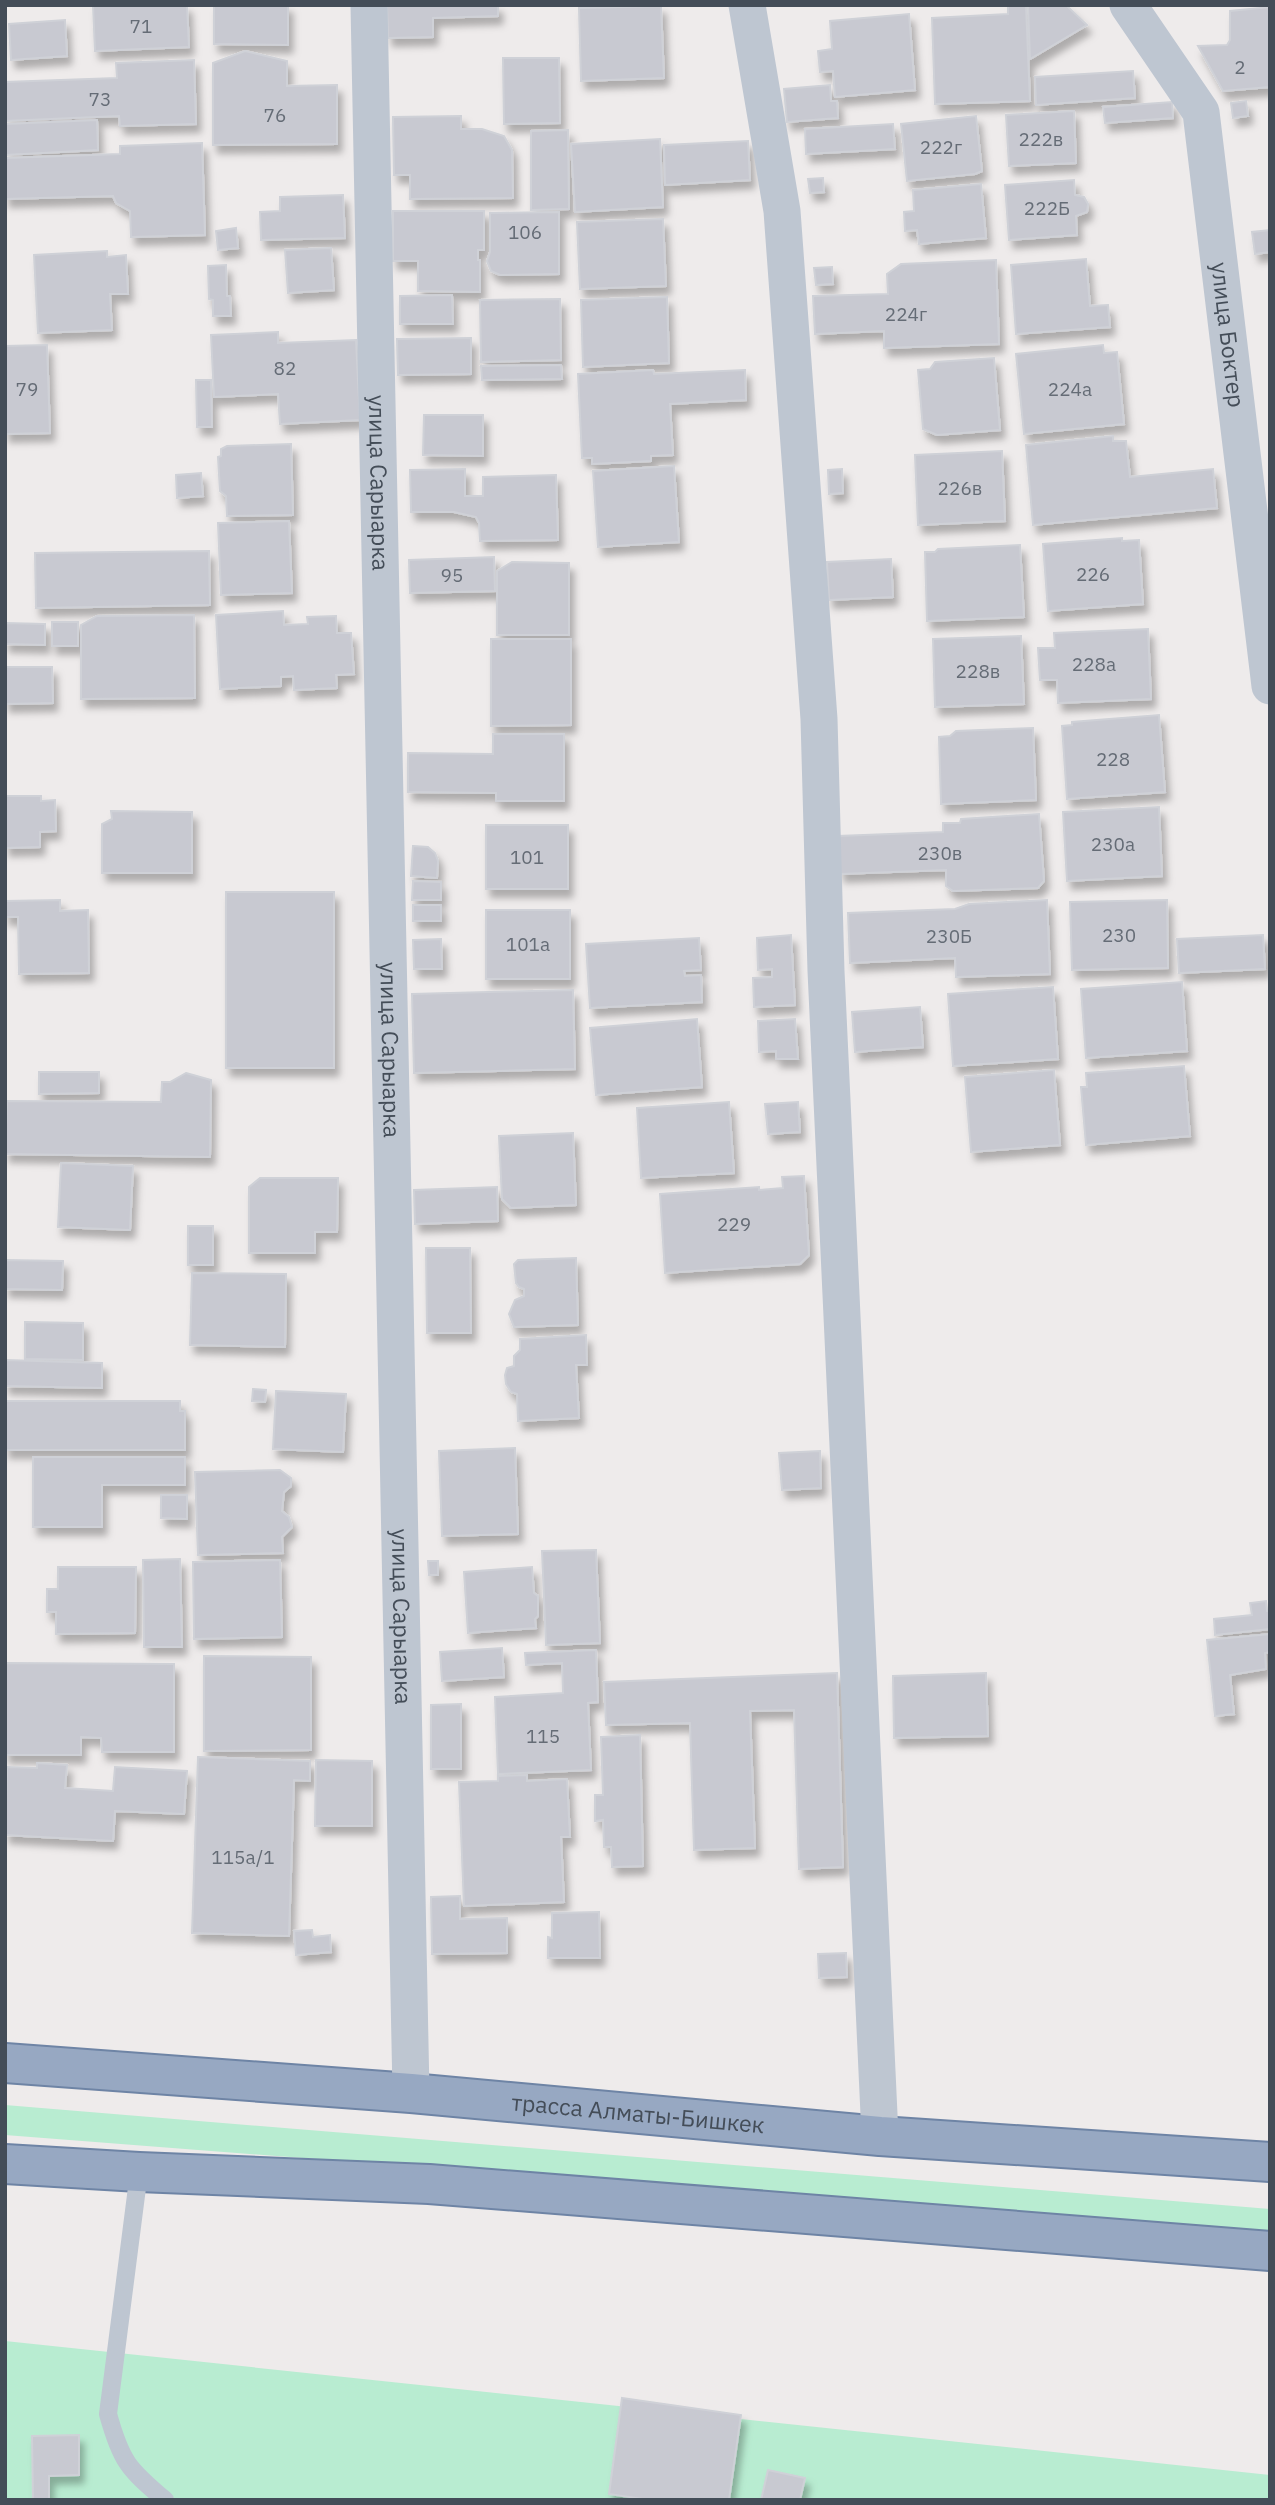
<svg xmlns="http://www.w3.org/2000/svg" width="1275" height="2505" font-family="'IBM Plex Sans',sans-serif">
<defs>
<filter id="shadow"><feDropShadow dx="4.5" dy="8" stdDeviation="3.5" flood-color="#0004"/></filter>
</defs>
<rect width="100%" height="100%" fill="#eeebeb"/>
<g fill="#b8ecd1">
<path d="M5,2105l1265,104v24l-1265,-98z"/>
<path d="M5,2341l1265,134v25h-1265z"/>
</g>
<g fill="#c8c9d1" stroke="#cfd1d7" stroke-width="2" filter="url(#shadow)">
<path d="M93,5h94l2,42 -94,4z"/>
<path d="M214,5h74v40l-74,-1z"/>
<path d="M387,5h111v11l-65,2v19l-45,1z"/>
<path d="M1008,5h18l4,96 -95,3 -3,-86 76,-4z"/>
<path d="M1028,5h38l21,20 -57,34z"/>
<path d="M661,6l3,72 -83,3 -2,-73z"/>
<path d="M1270,7v80l-47,4 -25,-45 29,-1 3,-5v-29z"/>
<path d="M909,14l6,76 -80,7 -2,-26 -13,1 -2,-21 14,-2 -2,-28z"/>
<path d="M65,20l2,36 -56,4 -2,-36z"/>
<path d="M245,51l42,10v25l50,-1v59l-124,1v-82z"/>
<path d="M503,58h56l1,65 -56,1z"/>
<path d="M194,60l2,64 -76,2 -1,-10 -114,5v-39l112,-4 -1,-15z"/>
<path d="M1133,71l2,27 -99,7 -1,-28z"/>
<path d="M830,85l1,16h6l1,17 -51,4 -3,-33z"/>
<path d="M1246,101l2,15 -15,2 -2,-15z"/>
<path d="M1172,102l1,16 -68,5 -2,-16z"/>
<path d="M1074,111l2,52 -67,3 -3,-51z"/>
<path d="M461,116v13h21l22,7 8,14 1,48 -103,1v-24h-16l-1,-58z"/>
<path d="M976,116l6,55 -7,3 -68,7 -6,-57z"/>
<path d="M97,120l1,30 -93,5v-31z"/>
<path d="M893,124l2,25 -89,5 -1,-25z"/>
<path d="M568,130l1,79 -38,1v-79z"/>
<path d="M660,139l3,68 -88,5 -4,-68z"/>
<path d="M748,141l2,39 -85,5 -1,-40z"/>
<path d="M202,143l3,92 -74,2 -1,-26 -14,-8 -3,-7 -108,3v-41l115,-4v-8z"/>
<path d="M823,178l1,14 -14,1 -2,-14z"/>
<path d="M1074,180l1,15 9,2 4,7 -1,8 -11,4 1,19 -68,5 -4,-55z"/>
<path d="M981,184l5,54 -67,6 -2,-14 -12,1 -1,-19 10,-1 -1,-21z"/>
<path d="M343,195l2,43 -84,2 -1,-28 20,-1v-14z"/>
<path d="M393,211h91v39h-6v10h2v32l-62,-1v-30h-25z"/>
<path d="M559,212v62l-59,1 -9,-4 -4,-10 3,-9v-39z"/>
<path d="M663,219l3,67 -86,3 -3,-67z"/>
<path d="M236,228l2,20 -20,2 -2,-19z"/>
<path d="M1270,230v22l-15,2 -3,-22z"/>
<path d="M331,248l3,42 -46,3 -3,-43z"/>
<path d="M107,251v6l19,-2 2,39h-18l2,36 -74,3 -4,-78z"/>
<path d="M1086,259l4,47 18,-1 2,22 -94,7 -5,-69z"/>
<path d="M996,260l3,84 -115,4v-17l-69,3 -2,-38 75,-2 -1,-20 14,-10z"/>
<path d="M226,265l1,31h3l1,20h-18v-16l-4,-1 -1,-33z"/>
<path d="M832,267l1,17 -17,1 -2,-17z"/>
<path d="M452,295l1,29h-53v-28z"/>
<path d="M667,297l2,66 -86,4 -2,-67z"/>
<path d="M560,299l1,61 -80,2 -1,-62z"/>
<path d="M278,332v11l78,-3 4,80 -80,4 -2,-30 -64,3 -3,-62z"/>
<path d="M471,338v36l-73,1 -1,-36z"/>
<path d="M47,345l3,88 -45,1v-88z"/>
<path d="M1103,345l1,8 13,-1 7,72 -100,10 -8,-80z"/>
<path d="M994,358l6,72 -63,5 -14,-6 -5,-59 12,-1 5,-7z"/>
<path d="M561,365l1,14 -80,1 -1,-14z"/>
<path d="M653,370l1,4 91,-4 1,30 -76,4 3,51 -22,1v5l-59,3v-6h-10l-4,-84z"/>
<path d="M196,380h15l1,47h-15z"/>
<path d="M424,415h59v41l-60,-1z"/>
<path d="M1113,436v5h13l4,36 83,-8 4,39 -184,17 -7,-80z"/>
<path d="M291,444l2,71 -66,1 -1,-20 -6,-5 -2,-34 3,-1v-7l6,-3z"/>
<path d="M1002,451l3,70 -87,4 -3,-70z"/>
<path d="M674,466l5,76 -81,5 -5,-76z"/>
<path d="M465,469v27h18v-19l73,-2 2,65 -78,1 -1,-18 -3,-6 -22,-5h-43l-1,-42z"/>
<path d="M842,469l1,24 -14,1 -1,-24z"/>
<path d="M201,473l2,23 -26,2 -1,-23z"/>
<path d="M289,521l3,72 -71,2 -3,-72z"/>
<path d="M1122,538v3l17,-1 4,64 -95,7 -5,-67z"/>
<path d="M1020,545l4,72 -97,4 -2,-69h10l3,-3z"/>
<path d="M209,551l1,54 -174,3 -1,-55z"/>
<path d="M494,557l1,34 -85,2 -1,-33z"/>
<path d="M891,559l2,38 -64,3 -2,-38z"/>
<path d="M512,562l57,1v72h-72v-64z"/>
<path d="M283,611l1,14 24,-1 -1,-7 29,-1 1,17h14l3,41 -18,1 1,13 -43,2 -1,-14 -12,1v9l-61,3 -4,-74z"/>
<path d="M194,615l1,83 -114,1v-74l16,-9z"/>
<rect x="52" y="622" width="26" height="24"/>
<path d="M5,623l40,1v21l-40,-1z"/>
<path d="M1148,629l3,70 -93,4 -1,-23h-17l-2,-32h17l-1,-15z"/>
<path d="M1021,636l3,68 -89,3 -2,-68z"/>
<path d="M491,639h80v86l-80,1z"/>
<path d="M5,667h47l1,36 -48,1z"/>
<path d="M1159,715l6,77 -98,7 -5,-73 10,-1v-3z"/>
<path d="M1033,728l3,72 -95,4 -2,-67 11,-1 6,-5z"/>
<path d="M493,734h71v67h-68v-8l-88,-1v-39l85,1z"/>
<path d="M5,796h36v5l14,-1 1,31 -16,1v15l-35,1z"/>
<path d="M1159,807l3,69 -95,5 -4,-69z"/>
<path d="M111,811l81,1v61h-90v-49l10,-5z"/>
<path d="M1039,814l5,67 -6,7 -85,3 -7,-5v-16l-106,4 -2,-38 105,-4v-9h17l1,-4z"/>
<rect x="486" y="825" width="82" height="64"/>
<path d="M413,846l15,1 7,6 3,8 -1,17 -26,-2z"/>
<path d="M413,881l28,1v18h-29z"/>
<rect x="226" y="892" width="108" height="176"/>
<path d="M60,900v11l28,-1 1,63 -70,1 -1,-57h-13v-16z"/>
<path d="M1047,900l3,74 -94,3 -1,-19 -105,5 -2,-50 107,-4 14,-5z"/>
<path d="M1167,900l1,68 -96,2 -2,-68z"/>
<rect x="413" y="905" width="28" height="16"/>
<rect x="486" y="910" width="84" height="69"/>
<path d="M791,935l4,70 -41,2 -1,-29 19,-1v-8l-14,1 -1,-32z"/>
<path d="M1263,935l2,34 -86,4 -2,-34z"/>
<path d="M699,938l2,32 -17,1 1,5 16,-1 1,27 -112,6 -4,-64z"/>
<path d="M441,939l1,30h-28l-1,-29z"/>
<path d="M1182,982l5,69 -101,7 -5,-69z"/>
<path d="M1053,987l5,72 -105,7 -5,-72z"/>
<path d="M573,990l2,79 -161,4 -2,-79z"/>
<path d="M920,1007l3,40 -68,5 -3,-40z"/>
<path d="M697,1019l5,68 -106,8 -6,-67z"/>
<path d="M795,1019l3,40h-22v-8l-17,1 -1,-31z"/>
<path d="M1184,1066l6,70 -104,9 -5,-58h6l-1,-14z"/>
<path d="M1054,1070l6,75 -89,7 -6,-75z"/>
<path d="M39,1072h60v21l-60,1z"/>
<path d="M186,1073l25,7 -1,77 -205,-3 2,-53 154,1 1,-20h8z"/>
<path d="M729,1102l5,71 -93,5 -4,-70z"/>
<path d="M798,1102l2,30 -32,2 -3,-30z"/>
<path d="M573,1133l3,72 -65,3 -9,-9 -3,-63z"/>
<path d="M61,1163l72,3 -3,64 -72,-3z"/>
<path d="M804,1176l5,79 -9,9 -135,9 -5,-79 99,-7v3l24,-2 -1,-11z"/>
<path d="M260,1178h78l-1,54h-22v21h-66v-66z"/>
<path d="M497,1187l1,34 -83,3 -1,-34z"/>
<rect x="188" y="1226" width="25" height="39"/>
<path d="M426,1248h44l1,85h-44z"/>
<path d="M576,1258l2,67 -64,2 -5,-13 6,-14 9,-4v-7l-5,-2 -3,-4 -2,-19 4,-4z"/>
<path d="M5,1260l58,1 -1,29 -57,-1z"/>
<path d="M192,1273l94,1 -1,73 -95,-2z"/>
<path d="M25,1322l58,1v37l-58,-1z"/>
<path d="M586,1335l1,30h-11l3,53 -61,3 -1,-27 -6,-2 -5,-8 -1,-9 2,-7 7,-2v-10l6,-6v-11z"/>
<path d="M5,1360l97,3v25l-97,-2z"/>
<path d="M253,1389l13,1 -1,12 -13,-1z"/>
<path d="M276,1391l70,3 -3,58 -70,-3z"/>
<path d="M5,1401h175v10h5v39h-180z"/>
<path d="M515,1448l3,86 -76,2 -3,-85z"/>
<path d="M820,1451l1,37 -39,2 -3,-37z"/>
<path d="M33,1457h152v28h-83v42h-69z"/>
<path d="M280,1470l11,8v8l-7,6 -2,19 7,6 3,10 -10,10 1,16 -85,2 -3,-83z"/>
<path d="M161,1495h26v24l-26,-1z"/>
<path d="M596,1550l4,93 -54,2 -4,-94z"/>
<path d="M180,1559l2,88h-38l-1,-87z"/>
<path d="M280,1560l2,77 -88,2 -1,-77z"/>
<path d="M428,1561h10v14h-9z"/>
<path d="M58,1567h78l-1,66 -79,1v-22h-9v-23h11z"/>
<path d="M532,1567l2,26 4,3v20l-3,3 1,9 -68,5 -4,-61z"/>
<path d="M1266,1601l1,10h3v18l-55,6 -1,-16 38,-4 -2,-12z"/>
<path d="M1270,1634v18l-5,1 1,16 -36,6 4,39 -19,2 -8,-76z"/>
<path d="M502,1648l2,29 -62,4 -2,-29z"/>
<path d="M596,1650l2,52 -10,1 3,67 -93,4 -3,-77 68,-4 -1,-30 -36,2 -1,-12z"/>
<path d="M204,1656l107,1v93l-107,1z"/>
<path d="M5,1663l169,1v88h-72l-1,-14 -20,-1v18h-76z"/>
<path d="M837,1673l6,194 -44,2 -5,-159 -44,1 5,137 -61,2 -4,-127 -84,2 -2,-43z"/>
<path d="M986,1673l2,63 -94,2 -1,-62z"/>
<path d="M461,1704v65h-30v-64z"/>
<path d="M640,1735l3,131 -31,1 -1,-20h-7l-1,-27 -8,1v-26h8l-2,-58z"/>
<path d="M198,1757l112,4v20l-16,-1 -5,156 -97,-3z"/>
<path d="M316,1760l56,1v65h-57z"/>
<path d="M37,1763l30,2 -2,23 48,3 2,-24 72,4 -3,43 -69,-3 -2,30 -108,-6 2,-68 30,1z"/>
<path d="M527,1775v6l40,-2 3,58h-9l3,65 -100,4 -5,-124 39,-1v-5z"/>
<path d="M460,1896v23l47,-1v35l-75,1 -1,-57z"/>
<path d="M599,1912l1,46h-52v-21l4,1v-25z"/>
<path d="M312,1930l1,7 17,-2 1,17 -35,3 -2,-24z"/>
<path d="M846,1953l1,24 -28,1 -1,-24z"/>
<path d="M622,2398l119,17 -12,85h-80l-40,-6z"/>
<path d="M79,2435v40l-30,1v24h-16l-1,-64z"/>
<path d="M768,2470l37,8 -5,22h-39z"/>
</g>
<g fill="none" stroke-linecap="round" stroke-linejoin="round">
<g stroke="#6e84a5" stroke-width="42">
<g id="trunk">
<path id="s3" d="M5,2063l406,30 469,43 390,26"/>
<path d="M5,2164l134,8 290,12 841,67"/>
</g>
</g>
<path stroke="#bec6d1" stroke-width="18" d="M139,2172l-31,242c13,47 20,55 57,86"/>
<g stroke="#bec6d1" stroke-width="37">
<path id="s1" d="M369,5l42,2088"/>
<path d="M747,5l35,206 37,508 7,252 54,1165"/>
<path id="s2" d="M1128,5l73,107 69,574"/>
</g>
<use href="#trunk" stroke="#97a8c2" stroke-width="38"/>
</g>
<g text-anchor="middle" stroke-width="5" stroke-linejoin="round" paint-order="stroke">
<g font-size="19" fill="#656c76">
<text x="141" y="33">71</text>
<text x="1240" y="74">2</text>
<text x="100" y="106">73</text>
<text x="275" y="122">76</text>
<text x="1041" y="146">222в</text>
<text x="941" y="154">222г</text>
<text x="1047" y="215">222Б</text>
<text x="525" y="239">106</text>
<text x="906" y="321">224г</text>
<text x="285" y="375">82</text>
<text x="27" y="396">79</text>
<text x="1070" y="396">224а</text>
<text x="960" y="495">226в</text>
<text x="1093" y="581">226</text>
<text x="452" y="582">95</text>
<text x="1094" y="671">228а</text>
<text x="978" y="678">228в</text>
<text x="1113" y="766">228</text>
<text x="1113" y="851">230а</text>
<text x="940" y="860">230в</text>
<text x="527" y="864">101</text>
<text x="1119" y="942">230</text>
<text x="949" y="943">230Б</text>
<text x="528" y="951">101а</text>
<text x="734" y="1231">229</text>
<text x="543" y="1743">115</text>
<text x="243" y="1864">115а/1</text>
</g>
<g font-size="23" fill="#444d58" stroke="#fff">
<text dy="8" stroke="none"><textPath href="#s2" startOffset="354">улица Боктер</textPath></text>
<text dy="8" stroke="none"><textPath href="#s1" startOffset="478">улица Сарыарка</textPath></text>
<text dy="8" stroke="none"><textPath href="#s1" startOffset="1045">улица Сарыарка</textPath></text>
<text dy="8" stroke="none"><textPath href="#s1" startOffset="1612">улица Сарыарка</textPath></text>
<text dy="8" stroke="none"><textPath href="#s3" startOffset="635">трасса Алматы-Бишкек</textPath></text>
</g>
</g>
<rect width="1275" height="2505" fill="none" stroke="#444d58" stroke-width="14"/>
</svg>
